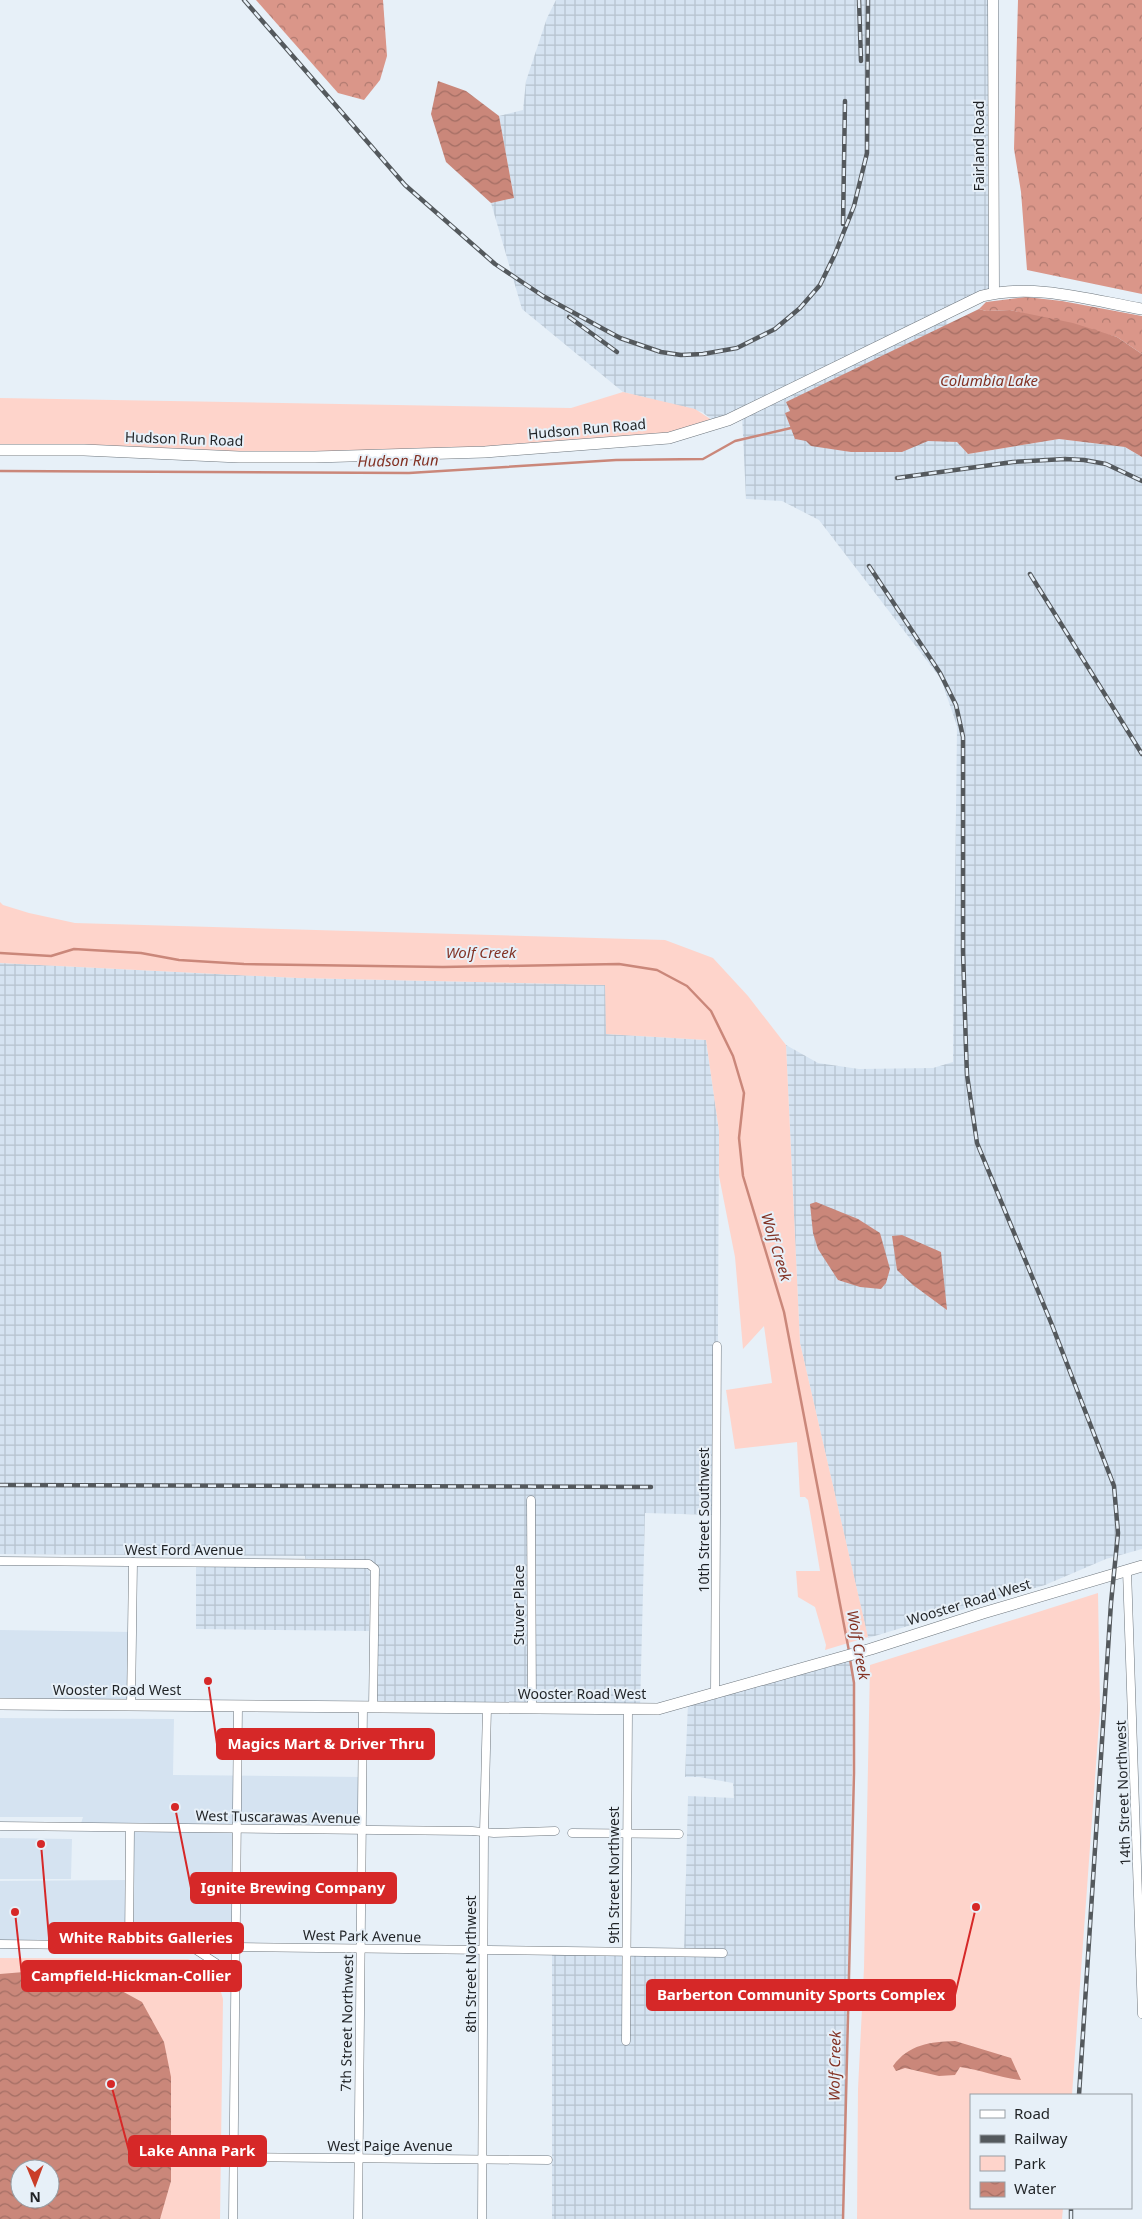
<svg xmlns="http://www.w3.org/2000/svg" width="1142" height="2219" font-family="'Noto Sans',sans-serif">
<defs>
<pattern id="industrial-grid" width="8" height="8" patternUnits="userSpaceOnUse" patternTransform="scale(1.25)"><rect width="8" height="8" fill="#d5e3f1"/><path d="M0 4h8M4 0v8" fill="none" stroke="#b6c2ce"/></pattern>
<pattern id="forest-crowns" width="20" height="18" patternUnits="userSpaceOnUse" patternTransform="scale(1.25)"><rect width="20" height="18" fill="#da9689"/><path d="M2 6a3 3 0 1 1 6 0M12 15a3 3 0 1 1 6 0" fill="none" stroke="#b07a70"/></pattern>
<pattern id="water-waves" width="16" height="10" patternUnits="userSpaceOnUse" patternTransform="scale(1.25)"><rect width="16" height="10" fill="#ca877a"/><path d="M0 5q4-4 8 0t8 0" fill="none" stroke="#a36e64"/></pattern>
</defs>
<rect width="100%" height="100%" fill="#e7f0f8"/>
<g fill="#d5e3f1">
<path d="M0,1630l132,2 -1,73 -131,-1z"/>
<path d="M0,1718l174,1 -1,56 190,2 -1,53 -126,-1v118l-236,-3v-63l129,-1 1,-52 -50,-1 3,-10h-83z"/>
<path d="M0,1838l72,1 -1,40h-71z"/>
</g>
<g fill="url(#industrial-grid)">
<path d="M556,0h437l1,293 -46,19 -9,129 18,1 11,12 91,-15 66,8 17,10v1092l-36,10 -61,26 -177,53 -68,-295 -14,-298 32,18 41,6 74,-1 20,-6 4,-336 -16,-47 -122,-159 -37,-19 -36,-2 -4,-85 -24,10 -16,-12 -79,-20 -101,-83 -31,-106 23,-5 -15,-82 24,-6 3,-29 21,-63z"/>
<path d="M0,963l298,15 308,7v49l100,6 13,91 -2,384 -72,-2 -5,196 -267,-2 -2,-141 -65,-3 -1,-7 -305,-2z"/>
<path d="M196,1566l172,2 2,6 -1,57 -173,-2z"/>
<path d="M848,1655l6,28 -11,536h-291v-269l132,2 4,-156 46,2 -1,-15 -34,-6h-14l3,-75z"/>
</g>
<g fill="#fed4cb" fill-rule="evenodd">
<path d="M623,392l72,17 23,15 -26,8 -244,22 -448,-4v-52l571,10z"/>
<path d="M0,902l3,3 26,8 46,10 590,17 48,18 35,38 38,49 14,298 68,294 -43,13 1,-5 -11,-38 -17,-10 -2,-26h24l-12,-71 -3,-3h-5l-3,-55 -62,7 -9,-59 46,-7 -8,-57 -21,23 -8,-92 -16,-81v-45l-13,-91 -100,-6 -1,-49 -307,-7 -298,-15z"/>
<path d="M1098,1593l2,116 -28,386h-101v113h92l-1,11h-205l1,-130 6,-121 6,-303z"/>
<path d="M0,1958l188,1c19,9 30,18 35,40l-3,220h-220zM20,2169h30v30h-30z"/>
</g>
<g fill="url(#forest-crowns)">
<path d="M256,0h127l4,56 -7,24 -16,20 -26,-7z"/>
<path d="M1018,0h124v294l-115,-24 -6,-78 -7,-43z"/>
<path d="M1026,297l36,4 80,15v38l-25,-17 -107,-27 -24,1 -7,-2 7,-7z"/>
</g>
<g fill="url(#water-waves)" fill-rule="evenodd">
<path d="M438,81l28,10 33,25 15,82 -23,5 -45,-41 -15,-48z"/>
<path d="M979,309l7,2 24,-1 63,13 44,14 25,17v103l-17,-10 -66,-8 -91,15 -11,-12 -29,-1 -26,11h-51l-40,-6 -5,-5 -11,-2 -10,-26 5,-2 -4,-9z"/>
<path d="M816,1202l42,17 22,14 10,36 -4,14 -5,6 -21,-2 -22,-7 -20,-31 -5,-16 -3,-29z"/>
<path d="M902,1235l39,17 6,58 -34,-25 -16,-15 -5,-34z"/>
<path d="M24,1972l43,3 42,9 33,18 22,40 7,35v104l-11,38h-160v-245zM20,2169h30v30h-30z"/>
<path d="M955,2041l56,17 10,22c-21,-2 -40,-10 -61,-13l-5,8 -16,1 -34,-8 -9,3 -3,-5c16,-22 37,-24 62,-25z"/>
</g>
<g fill="none" stroke-linecap="round" stroke-linejoin="round">
<g stroke="#ca877a" stroke-width="2.5">
<path d="M0,471l409,2 207,-13 87,-1 32,-18 56,-13"/>
<path d="M0,953l51,3 23,-7 67,4 38,7 65,4 199,3 176,-3 38,6 30,16 24,25 22,45 11,37 -5,45 4,38 41,136 65,339"/>
<path d="M843,2219l11,-446v-90l-4,-24"/>
</g>
<g stroke="#6e767d" stroke-width="9">
<g id="minor">
<path d="M531,1500l1,209"/>
<path d="M0,1561l369,3 6,5 -2,138"/>
<path d="M1127,1570l15,444"/>
<path d="M715,1694l2,-348"/>
<path d="M131,1705l2,-143"/>
<path d="M0,1826l472,5 22,2 61,-2"/>
<path d="M572,1833l107,1"/>
<path d="M0,1944l723,9"/>
<path d="M129,1946l1,-118"/>
<path d="M190,1946l26,17 19,24"/>
<path d="M626,2041l2,-331"/>
<path d="M233,2157l315,3"/>
<path d="M233,2219l5,-513"/>
<path d="M358,2219l5,-512"/>
<path d="M482,2219l2,-387 3,-124"/>
</g>
</g>
<g stroke="#6e767d" stroke-width="11">
<path id="tertiary" d="M993,0l1,293"/>
</g>
<g stroke="#6e767d" stroke-width="12">
<g id="secondary">
<path d="M0,450h84l155,7h76l170,-5 184,-14 59,-18 254,-124c52,-13 108,4 160,13"/>
<path d="M0,1704l658,5 213,-60 112,-36 159,-47"/>
</g>
</g>
<use href="#minor" stroke="#fff" stroke-width="8"/>
<use href="#tertiary" stroke="#fff" stroke-width="10"/>
<use href="#secondary" stroke="#fff" stroke-width="11"/>
<g stroke="#54595d" stroke-width="4.5">
<g id="rail">
<path d="M244,0l161,185 90,79 48,32 77,42 41,14 20,3 22,-1 34,-6 38,-19 25,-21 20,-23 15,-31 19,-48 13,-53 1,-153"/>
<path d="M859,0l2,61"/>
<path d="M843,224l2,-123"/>
<path d="M569,317l48,35"/>
<path d="M897,478l116,-16 52,-3 19,1 22,4 36,17"/>
<path d="M869,566l71,107 16,32 7,32v214l3,97 1,27 10,68 75,182 62,161 4,47 -7,70 -32,492"/>
<path d="M1030,574l112,180"/>
<path d="M0,1485l651,2"/>
<path d="M1071,2219v-11"/>
</g>
</g>
<use href="#rail" stroke="#e7f0f8" stroke-width="2.5" stroke-dasharray="8" stroke-linecap="butt"/>
</g>
<g text-anchor="middle" stroke-width="4" stroke-linejoin="round" paint-order="stroke">
<g font-size="14" fill="#1f2225" stroke="#e7f0f8">
<text transform="translate(979 146) rotate(-90)" y="5">Fairland Road</text>
<text transform="translate(587 429) rotate(-5)" y="5">Hudson Run Road</text>
<text transform="translate(184 439) rotate(2)" y="5">Hudson Run Road</text>
<text transform="translate(704 1520) rotate(-90)" y="5">10th Street Southwest</text>
<text x="184" y="1555">West Ford Avenue</text>
<text transform="translate(969 1602) rotate(-17)" y="5">Wooster Road West</text>
<text transform="translate(519 1605) rotate(-90)" y="5">Stuver Place</text>
<text x="117" y="1695">Wooster Road West</text>
<text x="582" y="1699">Wooster Road West</text>
<text transform="translate(1123 1793) rotate(-92)" y="5">14th Street Northwest</text>
<text transform="translate(278 1817) rotate(1)" y="5">West Tuscarawas Avenue</text>
<text transform="translate(614 1875) rotate(-90)" y="5">9th Street Northwest</text>
<text transform="translate(362 1936) rotate(1)" y="5">West Park Avenue</text>
<text transform="translate(471 1964) rotate(-90)" y="5">8th Street Northwest</text>
<text transform="translate(347 2023) rotate(-89)" y="5">7th Street Northwest</text>
<text x="390" y="2151">West Paige Avenue</text>
</g>
<g font-size="15" font-style="italic" fill="#823123" stroke="#e7f0f8">
<text x="989" y="386">Columbia Lake</text>
<text transform="translate(398 461) rotate(-1)" y="5">Hudson Run</text>
<text x="481" y="958">Wolf Creek</text>
<text transform="translate(776 1247) rotate(73)" y="5">Wolf Creek</text>
<text transform="translate(858 1645) rotate(80)" y="5">Wolf Creek</text>
<text transform="translate(835 2066) rotate(-89)" y="5">Wolf Creek</text>
</g>
</g>
<path fill="none" stroke="#d62828" stroke-width="2" d="M208 1681L217 1744M175 1807L191 1888M41 1844L49 1938M15 1912L22 1976M976 1907L955 1995M111 2084L129 2151"/>
<g fill="#d62828" stroke="#e7f0f8" stroke-width="2">
<circle cx="208" cy="1681" r="5"/>
<circle cx="175" cy="1807" r="5"/>
<circle cx="41" cy="1844" r="5"/>
<circle cx="15" cy="1912" r="5"/>
<circle cx="976" cy="1907" r="5"/>
<circle cx="111" cy="2084" r="5"/>
</g>
<g fill="#d62828" stroke="#d62828" stroke-width="2">
<rect x="217" y="1729" width="217" height="30" rx="5"/>
<rect x="191" y="1873" width="205" height="30" rx="5"/>
<rect x="49" y="1923" width="194" height="30" rx="5"/>
<rect x="22" y="1961" width="219" height="30" rx="5"/>
<rect x="647" y="1980" width="308" height="30" rx="5"/>
<rect x="129" y="2136" width="137" height="30" rx="5"/>
</g>
<g font-size="15" text-anchor="middle" font-weight="bold" fill="#fff">
<text x="326" y="1749">Magics Mart &amp; Driver Thru</text>
<text x="293" y="1893">Ignite Brewing Company</text>
<text x="146" y="1943">White Rabbits Galleries</text>
<text x="131" y="1981">Campfield-Hickman-Collier</text>
<text x="801" y="2000">Barberton Community Sports Complex</text>
<text x="197" y="2156">Lake Anna Park</text>
</g>
<rect x="970" y="2094" width="162" height="115" fill="#e7f0f8" stroke="#979ea4"/>
<rect x="980" y="2110" width="25" height="8" fill="#ffffff" stroke="#979ea4"/>
<text x="1014" y="2119" font-size="15" fill="#1f2225">Road</text>
<rect x="980" y="2135" width="25" height="8" fill="#54595d" stroke="#979ea4"/>
<text x="1014" y="2144" font-size="15" fill="#1f2225">Railway</text>
<rect x="980" y="2156" width="25" height="15" fill="#fed4cb" stroke="#979ea4"/>
<text x="1014" y="2169" font-size="15" fill="#1f2225">Park</text>
<rect x="980" y="2182" width="25" height="15" fill="url(#water-waves)" stroke="#979ea4"/>
<text x="1014" y="2194" font-size="15" fill="#1f2225">Water</text>
<g transform="translate(35 2184) rotate(179)"><circle r="24" fill="#e7f0f8" stroke="#979ea4"/>
<path d="M0-4L9 19L0 12L-9 19Z" fill="#ca3e29"/>
<text y="-8" font-size="14" font-weight="bold" text-anchor="middle" fill="#1f2225">N</text>
</g>
</svg>
